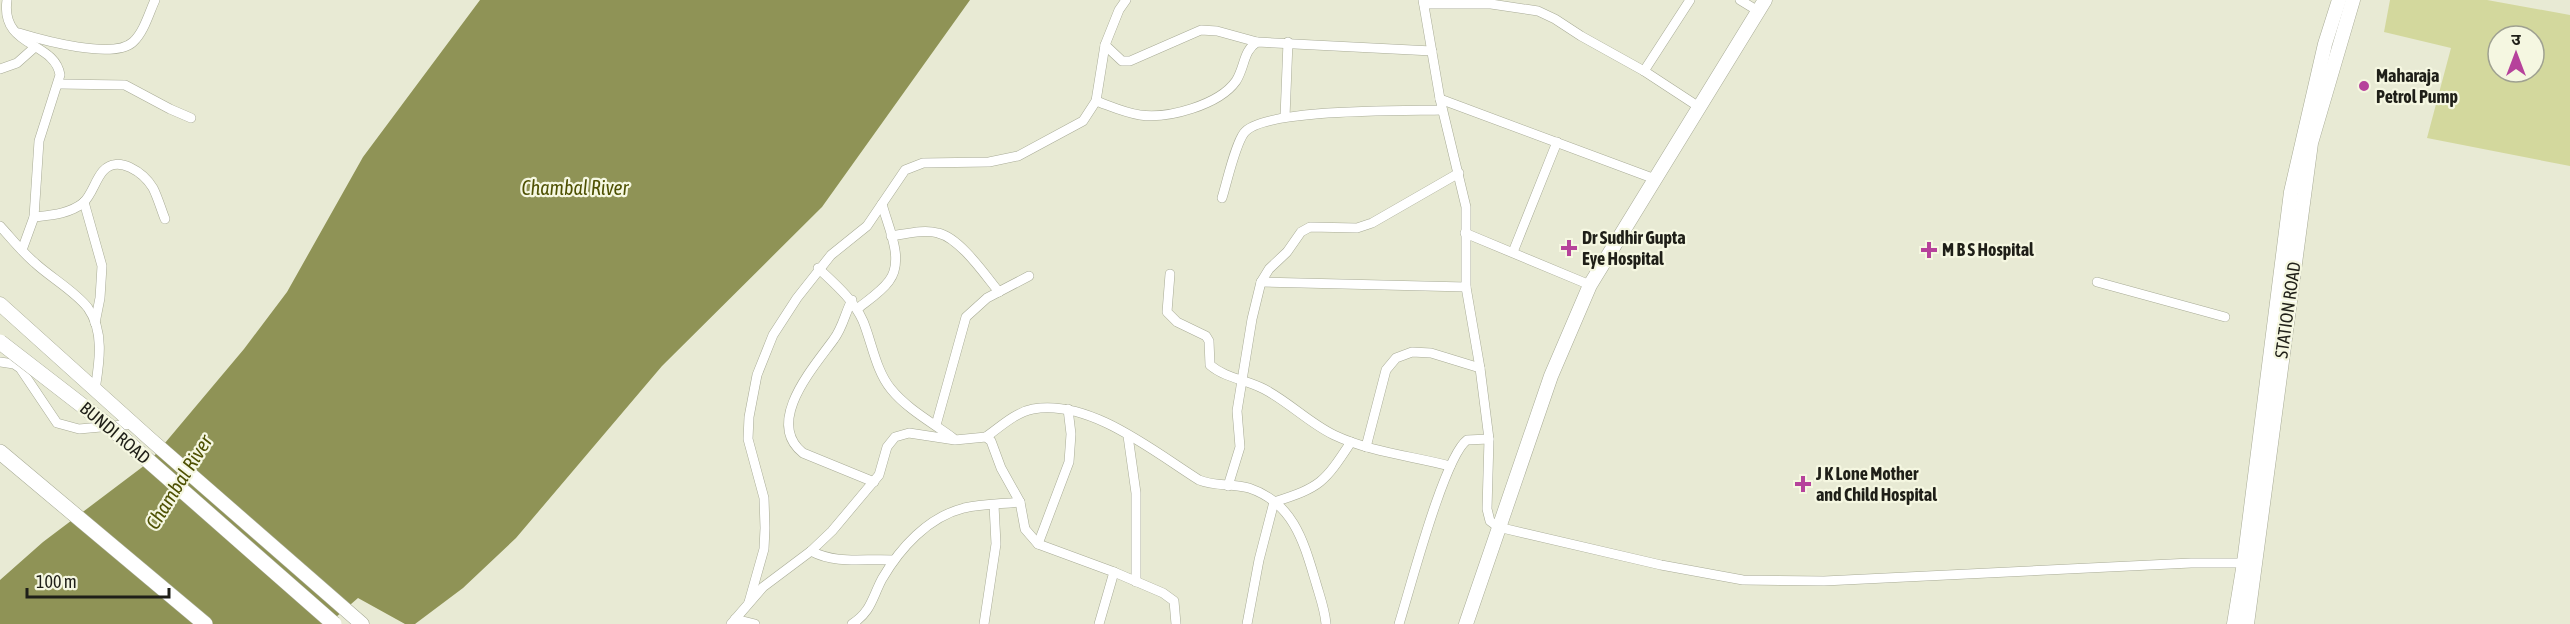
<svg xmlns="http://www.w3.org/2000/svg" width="2570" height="624" font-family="'Asap Condensed','Noto Sans Devanagari',sans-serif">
<rect width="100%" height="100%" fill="#e8ead4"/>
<path fill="#d3d89d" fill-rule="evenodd" d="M2390,0h97l83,15v151l-143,-28 24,-90 -67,-16zM2498,36h36v36h-36z"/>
<path fill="#8f9356" d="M480,0h490l-148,207 -160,159 -146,172 -53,50 -48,36h-10l-47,-26 -30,26h-328v-44l43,-38 106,-80 95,-113 43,-57 76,-135z"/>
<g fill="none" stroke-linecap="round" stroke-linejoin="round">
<g stroke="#a8ab96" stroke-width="10">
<g id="street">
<path d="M7,0c-7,48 48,41 53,75l-21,66 -5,76 -12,33"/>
<path d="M1423,0l17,99 26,108v80l14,81 9,71 -2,70 3,12 8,6 163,38 82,15 81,1 367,-18h53"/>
<path d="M1740,0l18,11"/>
<path d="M1424,4h67l47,7 17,8 26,17 63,35 55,36"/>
<path d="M19,33c23,7 95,27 114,9 11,-10 16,-29 22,-42"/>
<path d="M1105,45l17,16h8l71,-31 16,1 40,11"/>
<path d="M0,69l17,-6 18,-16"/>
<path d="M1644,71l46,-71"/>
<path d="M59,84l66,1 45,24 21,9"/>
<path d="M1440,99l215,80"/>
<path d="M1096,101c14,5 29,12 44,14 28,4 79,-10 96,-34 9,-14 7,-30 21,-39l175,9"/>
<path d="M1285,117l3,-75"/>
<path d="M1222,198c5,-16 13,-53 22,-65 18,-25 164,-22 198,-23"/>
<path d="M84,202l18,64 -2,32 -5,25"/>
<path d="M34,217c17,-2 35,-3 49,-14 9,-8 12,-23 20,-32 15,-17 41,2 50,17 5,10 8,21 12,31"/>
<path d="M0,226c11,12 22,26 35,37 15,14 41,29 53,45 17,24 11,56 7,82"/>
<path d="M1465,233l125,52"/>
<path d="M891,236c15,-2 32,-7 47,-3 22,5 47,42 61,59"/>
<path d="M1513,252l44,-110"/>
<path d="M818,268c17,16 35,31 45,53 9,22 13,50 28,68 16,20 42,34 62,49"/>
<path d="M1170,274l-3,38 10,10 29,14 3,5 1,24c15,13 37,15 54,24 25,13 45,34 70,46 36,17 78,21 116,31"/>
<path d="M1261,282l205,5"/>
<path d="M2097,282l128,35"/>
<path d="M852,300c-7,13 -9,27 -18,39 -20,28 -70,83 -31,114l71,29"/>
<path d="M857,309c10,-8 24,-17 32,-28 16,-21 -1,-54 -7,-77"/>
<path d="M0,362l14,2 6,4 37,55 22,6 55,-5"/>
<path d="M936,425l30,-108 21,-19 42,-22"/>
<path d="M1128,436l8,57v89"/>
<path d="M986,437c14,-10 30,-25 47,-28 57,-10 120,42 166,71 17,7 34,3 50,8 45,15 55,55 67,95 4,14 9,27 10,41"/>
<path d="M1366,447l20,-77 10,-12 16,-6 19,1 49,15"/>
<path d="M1228,486l12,-39 -3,-36 15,-92 9,-37 8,-13 18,-17 14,-20 9,-5 47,1 15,-5 87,-50"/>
<path d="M1038,544l31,-82 2,-28 -3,-25"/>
<path d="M811,551c26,14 54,7 83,9"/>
<path d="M1114,572l49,21 11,8 2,23"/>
<path d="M749,602l15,-53 1,-21 -1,-30 -16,-59 1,-22 8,-42 16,-40 24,-37 34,-43 36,-29 38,-56 18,-7 66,-1 29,-6 65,-35 13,-20 9,-56 14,-35 7,-10"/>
<path d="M735,619l20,5"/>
<path d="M731,624l32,-37 48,-36 21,-20 47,-56 8,-28 8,-10 14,-4 46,7 31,-3 5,4 10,27 19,34 5,27 13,15 76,28 -15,52"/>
<path d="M852,624c19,-12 20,-26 30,-45 18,-31 46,-62 82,-71 18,-4 38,-4 56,-6"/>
<path d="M984,624l12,-80 -2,-39"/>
<path d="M1247,624l12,-64 15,-58c47,-15 50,-19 77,-60"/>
<path d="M1399,624c11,-35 45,-167 68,-184l22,-1"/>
</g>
</g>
<g stroke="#a8ab96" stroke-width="15">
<g id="secondary">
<path d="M0,304l150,135 212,185"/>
<path d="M1466,624l85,-248 39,-91 175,-285"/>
<path d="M2234,624l10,-61 47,-371 34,-148 14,-44"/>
<path d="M2247,624l64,-481 42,-143"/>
</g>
</g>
<g stroke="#a8ab96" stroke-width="16">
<path id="primary" d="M0,452l205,172"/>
</g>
<use href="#street" stroke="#fff" stroke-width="9"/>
<use href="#secondary" stroke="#fff" stroke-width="14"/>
<use href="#primary" stroke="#fff" stroke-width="15"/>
<g stroke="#a8ab96" stroke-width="16" stroke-linecap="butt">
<path id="primary-bridge" d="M0,342l110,85 224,197"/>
</g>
<use href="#primary-bridge" stroke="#fff" stroke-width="15"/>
</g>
<g fill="#b6429b" stroke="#f5f7e1" stroke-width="2">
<circle cx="2364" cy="86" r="6"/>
<path d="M1566 239h6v6h6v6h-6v6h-6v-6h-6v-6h6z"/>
<path d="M1926 241h6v6h6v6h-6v6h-6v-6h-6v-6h6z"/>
<path d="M1800 475h6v6h6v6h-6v6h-6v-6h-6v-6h6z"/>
</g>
<g text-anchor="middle" stroke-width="4.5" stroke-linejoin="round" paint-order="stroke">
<g font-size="18" font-weight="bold" fill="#1f1f18" stroke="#f5f7e1" text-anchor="start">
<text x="2376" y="82">Maharaja<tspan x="2376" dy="21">Petrol Pump</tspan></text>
<text x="1582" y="244">Dr Sudhir Gupta<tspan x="1582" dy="21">Eye Hospital</tspan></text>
<text x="1942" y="256">M B S Hospital</text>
<text x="1816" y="480">J K Lone Mother<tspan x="1816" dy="21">and Child Hospital</tspan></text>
</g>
<g font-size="18" fill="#1f1f18" stroke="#f5f7e1">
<text transform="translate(2288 310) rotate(-82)" y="6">STATION ROAD</text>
<text transform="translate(115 433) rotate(40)" y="6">BUNDI ROAD</text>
</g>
<g font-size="20" font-style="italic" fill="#4e5103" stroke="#f5f7e1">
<text x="575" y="195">Chambal River</text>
<text transform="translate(179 482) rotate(-58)" y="7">Chambal River</text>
</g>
</g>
<g transform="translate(2516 54)"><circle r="28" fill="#f5f7e1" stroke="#9fa191" stroke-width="1.5"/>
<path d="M0-4.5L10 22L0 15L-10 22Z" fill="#b6429b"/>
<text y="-9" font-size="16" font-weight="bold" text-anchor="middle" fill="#1f1f18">उ</text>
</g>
<path d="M27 588v9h142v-9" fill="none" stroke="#1f1f18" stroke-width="3"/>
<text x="36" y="588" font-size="18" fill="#1f1f18" stroke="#f5f7e1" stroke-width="4.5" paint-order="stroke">100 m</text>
</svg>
